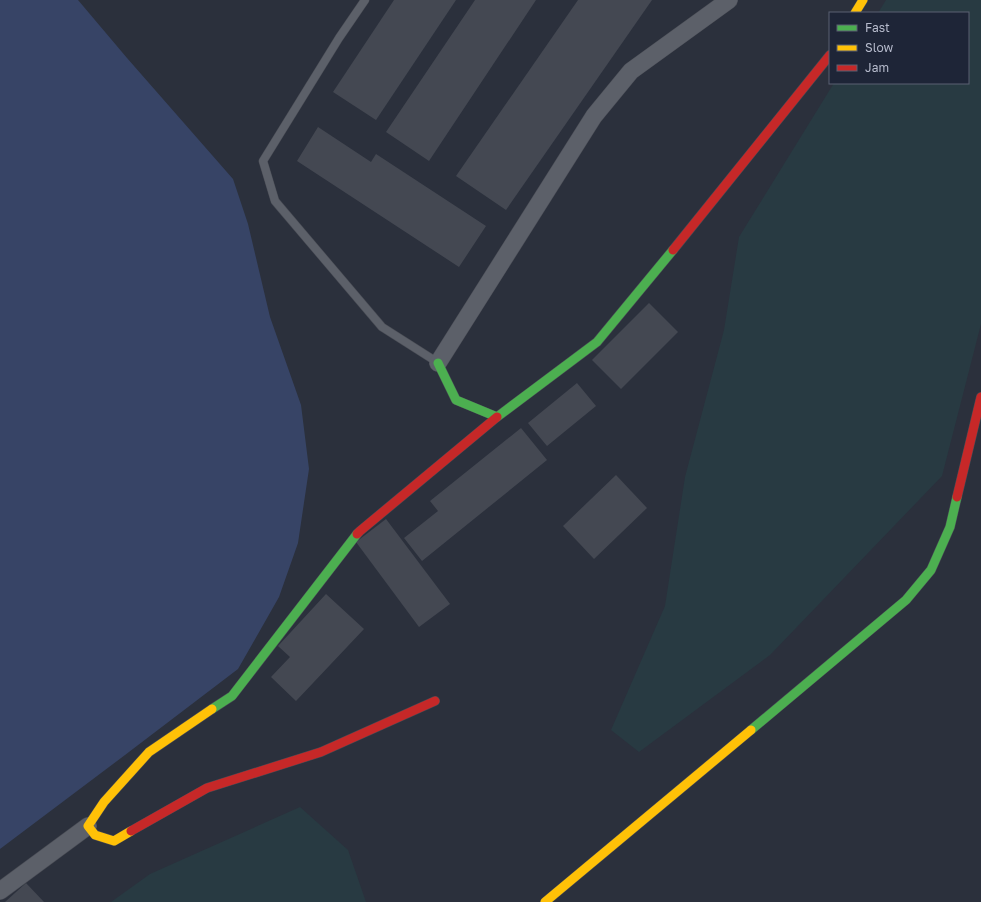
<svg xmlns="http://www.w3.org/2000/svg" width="981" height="902" font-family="'Golos Text',sans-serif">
<rect width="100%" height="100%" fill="#2b303c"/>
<g fill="#283a42">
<path d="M886,0h95v324l-39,152 -172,179 -131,97 -28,-22 54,-124 20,-129 39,-147 15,-93 95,-154h134v-70h-90z"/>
<path d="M300,807l48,43 18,52h-255l39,-28z"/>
</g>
<path fill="#374466" d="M0,0h78l49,58 106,121 15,45 22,93 31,88 8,64 -11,74 -19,54 -41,72 -113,86 -125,94z"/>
<g fill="#444852">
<path d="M394,0h62l-80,120 -43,-28z"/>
<path d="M475,0h61l-107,161 -43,-29z"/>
<path d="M578,0h74l-146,210 -50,-34z"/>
<path d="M318,127l53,35 5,-8 110,72 -27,41 -162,-106z"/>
<path d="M649,303l29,29 -57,57 -29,-29z"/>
<path d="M577,383l19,23 -49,40 -19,-23z"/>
<path d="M521,428l26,32 -125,101 -18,-23 34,-27 -8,-10z"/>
<path d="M616,475l31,33 -53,51 -31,-33z"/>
<path d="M386,519l64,85 -31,23 -63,-85z"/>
<path d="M326,594l38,35 -68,72 -25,-24 19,-20 -12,-11z"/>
<path d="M26,883l18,19h-39z"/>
</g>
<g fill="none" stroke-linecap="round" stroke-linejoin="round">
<g stroke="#484b54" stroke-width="9">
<path id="lane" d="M365,0l-26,38 -76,123 12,40 107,126 55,35"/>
</g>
<g stroke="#484b54" stroke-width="18">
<g id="street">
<path d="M438,363l156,-247 37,-45 98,-71"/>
<path d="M0,891l88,-65"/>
</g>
</g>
<g stroke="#484b54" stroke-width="10">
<g id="fast">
<path d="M438,363l18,37 41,17 100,-75 76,-92"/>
<path d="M212,709l20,-13 125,-162"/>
<path d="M751,730l155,-130 25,-30 19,-43 7,-30"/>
</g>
</g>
<g stroke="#484b54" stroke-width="10">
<g id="slow">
<path d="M855,13l8,-13"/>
<path d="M131,831l-17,10 -19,-6 -7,-9 16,-24 45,-50 63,-43"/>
<path d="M545,902l206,-172"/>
</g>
</g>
<g stroke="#484b54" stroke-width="10">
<g id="jam">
<path d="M673,250l157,-195"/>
<path d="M957,497l24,-100"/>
<path d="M357,534l3,-3 137,-114"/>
<path d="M131,831l76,-43 114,-36 114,-51"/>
</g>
</g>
<use href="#lane" stroke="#5c6069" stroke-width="8"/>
<use href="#street" stroke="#5c6069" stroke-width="17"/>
<use href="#fast" stroke="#4caf50" stroke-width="9"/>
<use href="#slow" stroke="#ffc107" stroke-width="9"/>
<use href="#jam" stroke="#c62828" stroke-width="9"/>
</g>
<rect x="829" y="12" width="140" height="72" fill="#1e2537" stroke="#5b6173"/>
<rect x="837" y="25" width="20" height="6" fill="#4caf50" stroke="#5b6173"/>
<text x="865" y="32" font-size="12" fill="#b6bbcc">Fast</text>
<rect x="837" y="45" width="20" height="6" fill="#ffc107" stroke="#5b6173"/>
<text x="865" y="52" font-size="12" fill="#b6bbcc">Slow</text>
<rect x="837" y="65" width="20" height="6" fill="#c62828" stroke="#5b6173"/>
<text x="865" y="72" font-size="12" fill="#b6bbcc">Jam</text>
</svg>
